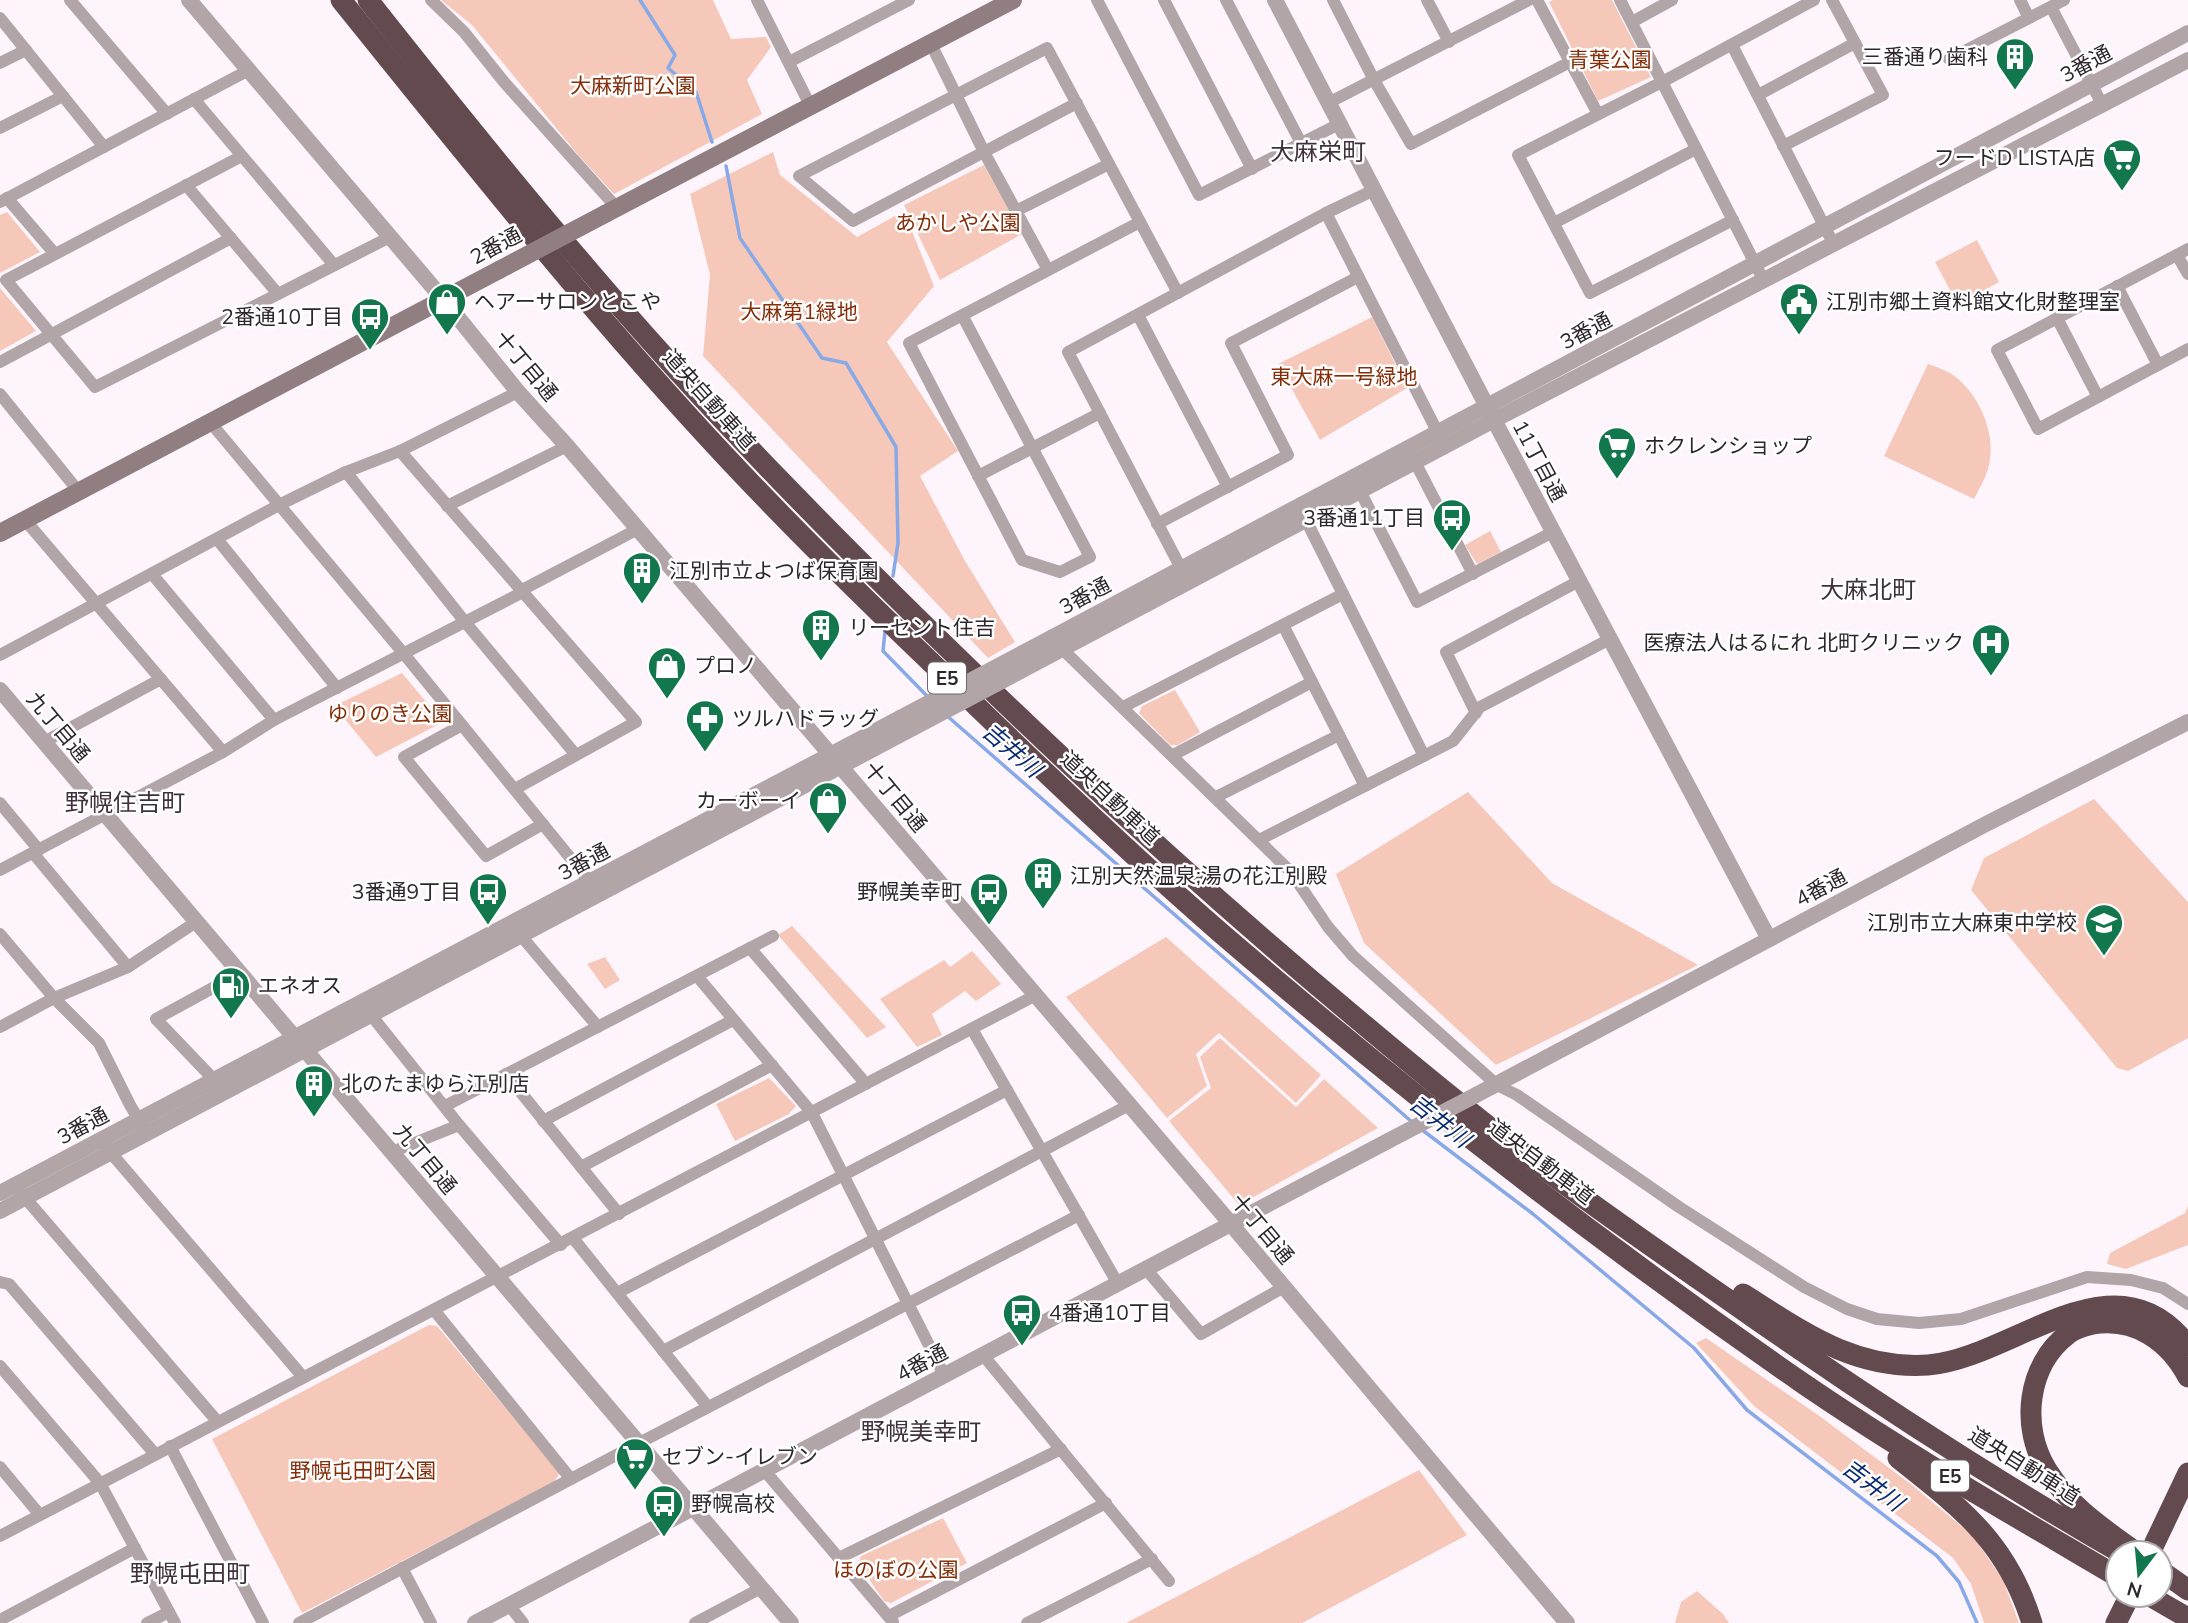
<svg xmlns="http://www.w3.org/2000/svg" width="2188" height="1623" font-family="Mulish,'Noto Sans JP',sans-serif">
<rect width="100%" height="100%" fill="#fef5fc"/>
<g fill="#f6c8b9">
<path d="M441,0h272l18,39 35,-2 5,10 -24,33 15,34 -148,80 -35,-38 -107,-131z"/>
<path d="M1553,0h59l39,77 -53,24 -49,-99z"/>
<path d="M773,152l7,23 77,62 47,-26 30,75 -47,56 71,109 -38,25 45,85 50,81 -27,16 -285,-302 7,-81 -20,-81z"/>
<path d="M984,165l38,69 -82,46 -36,-75z"/>
<path d="M7,212l33,40 -40,21v-58z"/>
<path d="M1977,240l22,42 -41,23 -23,-43z"/>
<path d="M0,288l36,43 -36,20z"/>
<path d="M1372,317l35,71 -87,52 -42,-76z"/>
<path d="M1928,364c9,3 17,6 25,11 27,19 45,62 35,94 -3,10 -9,20 -14,30l-90,-43z"/>
<path d="M1490,531l11,21 -24,12 -12,-19z"/>
<path d="M402,673l41,49 -67,35 -42,-51z"/>
<path d="M1175,690l25,42 -22,13h-8l-31,-32 3,-7z"/>
<path d="M1468,792l84,91 146,82 -202,100 -132,-122 -28,-69z"/>
<path d="M2094,799l94,103v136l-60,33 -11,-3 -146,-178 13,-32z"/>
<path d="M792,926l94,101 -19,11 -89,-103z"/>
<path d="M1166,937l155,138 -25,28 -77,-70 -23,21 11,32 -40,32 -101,-121z"/>
<path d="M972,951l29,33 -25,17 -11,-10 -33,23 10,21 -25,12 -37,-48 64,-39 6,7z"/>
<path d="M605,957l15,23 -15,9 -18,-25z"/>
<path d="M1220,1038l76,69 28,-28 54,49 -139,77 -70,-84 42,-33 -11,-31z"/>
<path d="M769,1078l27,28 -7,8 -54,27 -19,-37z"/>
<path d="M2188,1206v39l-62,24 -19,-5 3,-11 75,-40z"/>
<path d="M429,1325l8,1 123,147 -6,9 -252,131 -90,-174z"/>
<path d="M1706,1338l112,77 94,70 61,51 30,44 16,43h-35l-13,-39 -18,-26 -199,-152 -58,-63z"/>
<path d="M1419,1470l48,65 -165,88h-176z"/>
<path d="M943,1518l24,45 -76,40 -7,-2 -26,-38 3,-7z"/>
<path d="M1697,1591l26,23 6,9h-54l6,-21z"/>
</g>
<g fill="none" stroke-linecap="round" stroke-linejoin="round">
<g stroke="#88a9e7" stroke-width="3.5">
<path d="M640,0l35,55 -7,13 28,24 16,50"/>
<path d="M726,166l14,72 82,120 24,5 50,84 2,96 -5,33"/>
<path d="M885,631l-2,20 45,46"/>
<path d="M946,715l466,407"/>
<path d="M1421,1129l112,85 161,134 53,62 190,146 22,26 18,41"/>
</g>
<g stroke="#b2a5a8" stroke-width="12">
<path d="M70,0l97,114"/>
<path d="M431,0l33,32 40,50 113,126"/>
<path d="M757,0l54,107"/>
<path d="M1097,0l102,195 140,-71"/>
<path d="M1164,0l88,169"/>
<path d="M1226,0l75,143"/>
<path d="M1333,0l41,80 37,64 159,-82"/>
<path d="M1427,0l22,42"/>
<path d="M1537,0l61,114"/>
<path d="M1620,0l144,281"/>
<path d="M2020,0l9,18"/>
<path d="M2051,7l52,99"/>
<path d="M0,18l104,129"/>
<path d="M1632,22l40,-22"/>
<path d="M931,44l53,108 64,118"/>
<path d="M1732,45l102,200"/>
<path d="M1949,59l115,-59"/>
<path d="M789,62l120,-62"/>
<path d="M0,63l26,-13"/>
<path d="M1758,95l97,-52"/>
<path d="M194,99l140,166"/>
<path d="M1077,103l-224,118 -54,-45 248,-128c44,81 87,163 131,245"/>
<path d="M1328,103l201,-103"/>
<path d="M0,128l63,-32"/>
<path d="M1783,146l100,-51 -51,-95"/>
<path d="M240,157l-234,123 89,107 295,-150"/>
<path d="M186,185l92,109"/>
<path d="M7,198l48,56"/>
<path d="M0,202l249,-132"/>
<path d="M1016,211l93,-47"/>
<path d="M1326,213l115,226"/>
<path d="M1733,220l-143,73 -72,-138 144,-73 152,-82"/>
<path d="M1554,223l142,-74"/>
<path d="M2188,249l-191,101 41,79 150,-80"/>
<path d="M2177,255l11,19"/>
<path d="M2117,286l41,79"/>
<path d="M962,315l128,242 -30,15 -38,-12 -113,-217 231,-121"/>
<path d="M1138,315l90,172"/>
<path d="M2057,318l41,79"/>
<path d="M0,362l231,-124"/>
<path d="M0,394l79,98"/>
<path d="M210,422l194,232 186,228"/>
<path d="M400,451l236,271 -121,67"/>
<path d="M1415,462l58,112"/>
<path d="M346,472l119,150 111,133"/>
<path d="M978,476l122,-63"/>
<path d="M1360,491l57,111 136,-70"/>
<path d="M447,506l120,-60"/>
<path d="M1302,512l122,244"/>
<path d="M25,520l198,232 51,-32 247,-127"/>
<path d="M1157,524l131,-69 -57,-112 127,-66"/>
<path d="M217,539l120,149"/>
<path d="M152,574l122,146"/>
<path d="M1185,576l-117,-224 258,-139 48,-23"/>
<path d="M520,591l118,-62"/>
<path d="M1283,625l82,161"/>
<path d="M1056,643l235,229 37,55 25,29 144,129 20,10 162,112 125,80 43,22 30,10 42,4 42,-4 126,-42 44,3 32,8 25,16"/>
<path d="M0,655l279,-150 67,-33 54,-21 118,-59"/>
<path d="M1123,707l220,-113"/>
<path d="M1476,713l-30,-61 133,-71"/>
<path d="M462,725l-58,32 82,99 57,-32"/>
<path d="M44,742l117,-63"/>
<path d="M1173,755l139,-73"/>
<path d="M1216,797l123,-62"/>
<path d="M0,803l39,47"/>
<path d="M1259,840l194,-99 27,-34 130,-68"/>
<path d="M33,853l95,114"/>
<path d="M0,870l223,-118"/>
<path d="M517,931l81,96"/>
<path d="M0,934l54,64 45,45 31,62 13,22"/>
<path d="M750,948l116,136"/>
<path d="M697,976l115,137 132,262"/>
<path d="M367,1010l92,115 102,120"/>
<path d="M0,1027l54,-29 74,-31 68,-45"/>
<path d="M972,1029l146,255"/>
<path d="M506,1074l113,140"/>
<path d="M220,1086l-64,-67 84,-46"/>
<path d="M445,1106l328,-170"/>
<path d="M543,1121l190,-101"/>
<path d="M105,1146l198,231"/>
<path d="M392,1152l67,-27"/>
<path d="M581,1167l191,-102"/>
<path d="M21,1193l196,228"/>
<path d="M573,1238l135,169"/>
<path d="M1146,1269l55,65 83,-47"/>
<path d="M0,1282l9,2 146,170"/>
<path d="M617,1293l390,-203"/>
<path d="M434,1310l137,169"/>
<path d="M663,1351l466,-246"/>
<path d="M983,1355l186,226"/>
<path d="M0,1366l100,117 75,140"/>
<path d="M170,1446l93,177"/>
<path d="M0,1467l40,48"/>
<path d="M764,1470l129,152"/>
<path d="M0,1536l1036,-541"/>
<path d="M839,1558l222,-109"/>
<path d="M402,1568l29,55"/>
<path d="M509,1605l14,18"/>
<path d="M889,1616l217,-113"/>
<path d="M0,1620l135,-72"/>
<path d="M147,1623l22,-11"/>
<path d="M299,1623l340,-180 440,-228"/>
<path d="M695,1623l66,-35"/>
<path d="M1027,1623l125,-64"/>
</g>
<g stroke="#b2a5a8" stroke-width="16">
<path d="M189,0l254,299 75,93 49,54 653,765 347,412"/>
<path d="M1275,0l219,420 275,519"/>
<path d="M1051,638l1137,-605"/>
<path d="M1062,649l432,-229 694,-360"/>
<path d="M0,690l791,933"/>
<path d="M1476,1095l510,-271 202,-102"/>
<path d="M0,1193l900,-475"/>
<path d="M0,1211l913,-483"/>
<path d="M475,1623l913,-482"/>
</g>
<g stroke="#907e81" stroke-width="18">
<path d="M605,214l408,-214"/>
<path d="M0,533l499,-263"/>
</g>
<g stroke="#624a4e" stroke-width="21">
<path d="M341,0c126,156 250,313 387,459 74,79 152,155 230,229 86,84 173,167 264,246 185,159 378,309 579,448 102,70 210,132 317,195"/>
<path d="M368,0c71,90 142,179 217,266 125,147 262,285 401,419 119,115 242,226 370,333 57,48 115,96 175,141 66,50 134,97 202,144 126,89 255,173 388,250"/>
<path d="M1743,1294c59,37 111,76 185,71 86,-7 187,-116 260,-19"/>
<path d="M1898,1458c63,50 109,84 134,165"/>
<path d="M2137,1553c-36,-26 -66,-45 -90,-83 -27,-43 -20,-105 21,-136 7,-6 16,-8 25,-10 42,-7 76,17 95,53"/>
<path d="M2150,1553l38,-80"/>
<path d="M2160,1570l28,20"/>
<path d="M2148,1595l40,23"/>
<path d="M2116,1623l14,-28"/>
</g>
<g stroke="#b2a5a8" stroke-width="16">
<path d="M900,718l151,-80"/>
<path d="M913,728l149,-79"/>
<path d="M1388,1141l88,-46"/>
</g>
<path stroke="#907e81" stroke-width="18" d="M499,270l106,-56"/>
</g>
<defs>
<g id="building-pin" transform="scale(2.0125)"><path d="M0 17L-7.5 6A9.5 9.5 0 1 1 7.5 6Z" fill="#13774e" stroke="#fff"/><path d="M-4-6H4V6H1V3H-1V6H-4ZM-2.5-4.3h1.7v1.8h-1.7ZM.8-4.3h1.7v1.8H.8ZM-2.5-1h1.7V.8h-1.7ZM.8-1h1.7V.8H.8Z" fill="#fff"/></g>
<g id="supermarket-pin" transform="scale(2.0125)"><path d="M0 17L-7.5 6A9.5 9.5 0 1 1 7.5 6Z" fill="#13774e" stroke="#fff"/><path d="M-6-5.5h2.5l.6 2H6L4.5 2H-2.5L-4.4-4H-6ZM-1.5 3.2a1.3 1.3 0 1 0 .1 0ZM3 3.2a1.3 1.3 0 1 0 .1 0Z" fill="#fff"/></g>
<g id="shop-pin" transform="scale(2.0125)"><path d="M0 17L-7.5 6A9.5 9.5 0 1 1 7.5 6Z" fill="#13774e" stroke="#fff"/><path d="M-5-2.5h2.3a2.7 3.5 0 0 1 5.4 0H5L5.5 6h-11ZM-1.5-2.5h3a1.5 2.3 0 0 0-3 0Z" fill="#fff"/></g>
<g id="civic-pin" transform="scale(2.0125)"><path d="M0 17L-7.5 6A9.5 9.5 0 1 1 7.5 6Z" fill="#13774e" stroke="#fff"/><path d="M-.6-6.5H3V-4.5H.6V-3L4-1V1h2V6H-6V1h2V-1L-.6-3ZM-1.2 2.5V6h2.4V2.5Z" fill="#fff"/></g>
<g id="bus-pin" transform="scale(2.0125)"><path d="M0 17L-7.5 6A9.5 9.5 0 1 1 7.5 6Z" fill="#13774e" stroke="#fff"/><path d="M-5-6H5V4H4V6H2V4H-2V6H-4V4H-5ZM-3.5-4V0h7V-4ZM-3.5 1.2v1.5H-2V1.2ZM2 1.2v1.5H3.5V1.2Z" fill="#fff"/></g>
<g id="hospital-pin" transform="scale(2.0125)"><path d="M0 17L-7.5 6A9.5 9.5 0 1 1 7.5 6Z" fill="#13774e" stroke="#fff"/><path d="M-5-5h3v3.5h4V-5h3V5h-3V1.5h-4V5h-3Z" fill="#fff"/></g>
<g id="pharmacy-pin" transform="scale(2.0125)"><path d="M0 17L-7.5 6A9.5 9.5 0 1 1 7.5 6Z" fill="#13774e" stroke="#fff"/><path d="M-2-6h4v4h4v4h-4v4h-4v-4h-4v-4h4Z" fill="#fff"/></g>
<g id="school-pin" transform="scale(2.0125)"><path d="M0 17L-7.5 6A9.5 9.5 0 1 1 7.5 6Z" fill="#13774e" stroke="#fff"/><path d="M0-5L7-2L0 1L-7-2ZM-4 1L0 2.5L4 1V4Q0 6-4 4Z" fill="#fff"/></g>
<g id="fuel-pin" transform="scale(2.0125)"><path d="M0 17L-7.5 6A9.5 9.5 0 1 1 7.5 6Z" fill="#13774e" stroke="#fff"/><path d="M-5.5-6h7V0h2V4h1.3V-2.5L3-4.5l.8-.8L6-3V5H2.5V1h-1V6h-7ZM-4.2-4.7v3.2H.2V-4.7Z" fill="#fff"/></g>
</defs>
<g fill-rule="evenodd">
<use href="#building-pin" x="2015" y="57"/>
<use href="#supermarket-pin" x="2122" y="158"/>
<use href="#shop-pin" x="447" y="302"/>
<use href="#civic-pin" x="1799" y="302"/>
<use href="#bus-pin" x="370" y="317"/>
<use href="#supermarket-pin" x="1617" y="446"/>
<use href="#bus-pin" x="1452" y="518"/>
<use href="#building-pin" x="642" y="571"/>
<use href="#building-pin" x="821" y="628"/>
<use href="#hospital-pin" x="1991" y="643"/>
<use href="#shop-pin" x="667" y="666"/>
<use href="#pharmacy-pin" x="705" y="719"/>
<use href="#shop-pin" x="828" y="801"/>
<use href="#building-pin" x="1043" y="876"/>
<use href="#bus-pin" x="488" y="892"/>
<use href="#bus-pin" x="989" y="892"/>
<use href="#school-pin" x="2104" y="923"/>
<use href="#fuel-pin" x="231" y="986"/>
<use href="#building-pin" x="314" y="1084"/>
<use href="#bus-pin" x="1022" y="1313"/>
<use href="#supermarket-pin" x="635" y="1457"/>
<use href="#bus-pin" x="664" y="1504"/>
</g>
<g text-anchor="middle" stroke-width="5" stroke-linejoin="round" paint-order="stroke">
<g fill="#fff" stroke="#6d676b" stroke-width="2">
<rect x="928" y="662.5" width="38" height="31" rx="5"/>
<rect x="1931" y="1460.5" width="38" height="31" rx="5"/>
</g>
<g font-size="19" font-weight="bold" fill="#2e262c">
<text x="947" y="685">E5</text>
<text x="1950" y="1483">E5</text>
</g>
<g font-size="21" fill="#2e262c" stroke="#fff" text-anchor="start">
<text x="1988" y="64" text-anchor="end">三番通り歯科</text>
<text x="2095" y="165" text-anchor="end">フードD LISTA店</text>
<text x="474" y="309">ヘアーサロンとこや</text>
<text x="1826" y="309">江別市郷土資料館文化財整理室</text>
<text x="343" y="324" text-anchor="end">2番通10丁目</text>
<text x="1644" y="453">ホクレンショップ</text>
<text x="1425" y="525" text-anchor="end">3番通11丁目</text>
<text x="669" y="578">江別市立よつば保育園</text>
<text x="848" y="635">リーセント住吉</text>
<text x="1964" y="650" text-anchor="end">医療法人はるにれ 北町クリニック</text>
<text x="694" y="673">プロノ</text>
<text x="732" y="726">ツルハドラッグ</text>
<text x="801" y="808" text-anchor="end">カーボーイ</text>
<text x="1070" y="883">江別天然温泉;湯の花江別殿</text>
<text x="461" y="899" text-anchor="end">3番通9丁目</text>
<text x="962" y="899" text-anchor="end">野幌美幸町</text>
<text x="2077" y="930" text-anchor="end">江別市立大麻東中学校</text>
<text x="258" y="993">エネオス</text>
<text x="341" y="1091">北のたまゆら江別店</text>
<text x="1049" y="1320">4番通10丁目</text>
<text x="662" y="1464">セブン-イレブン</text>
<text x="691" y="1511">野幌高校</text>
</g>
<g font-size="21" fill="#852e09" stroke="#fff">
<text x="1610" y="67">青葉公園</text>
<text x="633" y="93">大麻新町公園</text>
<text x="958" y="230">あかしや公園</text>
<text x="799" y="319">大麻第1緑地</text>
<text x="1344" y="384">東大麻一号緑地</text>
<text x="390" y="721">ゆりのき公園</text>
<text x="363" y="1478">野幌屯田町公園</text>
<text x="896" y="1577">ほのぼの公園</text>
</g>
<g font-size="21" fill="#2e262c" stroke="#fff">
<text transform="translate(2086 64) rotate(-28)" y="7">3番通</text>
<text transform="translate(496 246) rotate(-28)" y="7">2番通</text>
<text transform="translate(1586 331) rotate(-28)" y="7">3番通</text>
<text transform="translate(526 366) rotate(50)" y="7">十丁目通</text>
<text transform="translate(709 400) rotate(48)" y="7">道央自動車道</text>
<text transform="translate(1539 461) rotate(62)" y="7">11丁目通</text>
<text transform="translate(1085 596) rotate(-28)" y="7">3番通</text>
<text transform="translate(58 727) rotate(50)" y="7">九丁目通</text>
<text transform="translate(895 797) rotate(50)" y="7">十丁目通</text>
<text transform="translate(1110 798) rotate(43)" y="7">道央自動車道</text>
<text transform="translate(584 862) rotate(-28)" y="7">3番通</text>
<text transform="translate(1821 888) rotate(-28)" y="7">4番通</text>
<text transform="translate(83 1126) rotate(-28)" y="7">3番通</text>
<text transform="translate(425 1159) rotate(50)" y="7">九丁目通</text>
<text transform="translate(1541 1162) rotate(37)" y="7">道央自動車道</text>
<text transform="translate(1262 1229) rotate(50)" y="7">十丁目通</text>
<text transform="translate(922 1363) rotate(-28)" y="7">4番通</text>
<text transform="translate(2024 1466) rotate(32)" y="7">道央自動車道</text>
</g>
<g font-size="23" font-style="italic" fill="#092a71" stroke="#fff">
<text transform="translate(1012 750) rotate(41)" y="8">吉井川</text>
<text transform="translate(1440 1121) rotate(38)" y="8">吉井川</text>
<text transform="translate(1873 1485) rotate(37)" y="8">吉井川</text>
</g>
<g font-size="24" fill="#40303e" stroke="#fff">
<text x="1318" y="160">大麻栄町</text>
<text x="1868" y="598">大麻北町</text>
<text x="125" y="811">野幌住吉町</text>
<text x="921" y="1440">野幌美幸町</text>
<text x="190" y="1582">野幌屯田町</text>
</g>
</g>
<g transform="translate(2139 1574) rotate(196)"><circle r="33" fill="#ffffff" stroke="#aba8ab" stroke-width="2"/>
<path d="M0-5L12 26L0 18L-12 26Z" fill="#13774e"/>
<text y="-10" font-size="19" font-weight="bold" text-anchor="middle" fill="#2e262c">N</text>
</g>
</svg>
